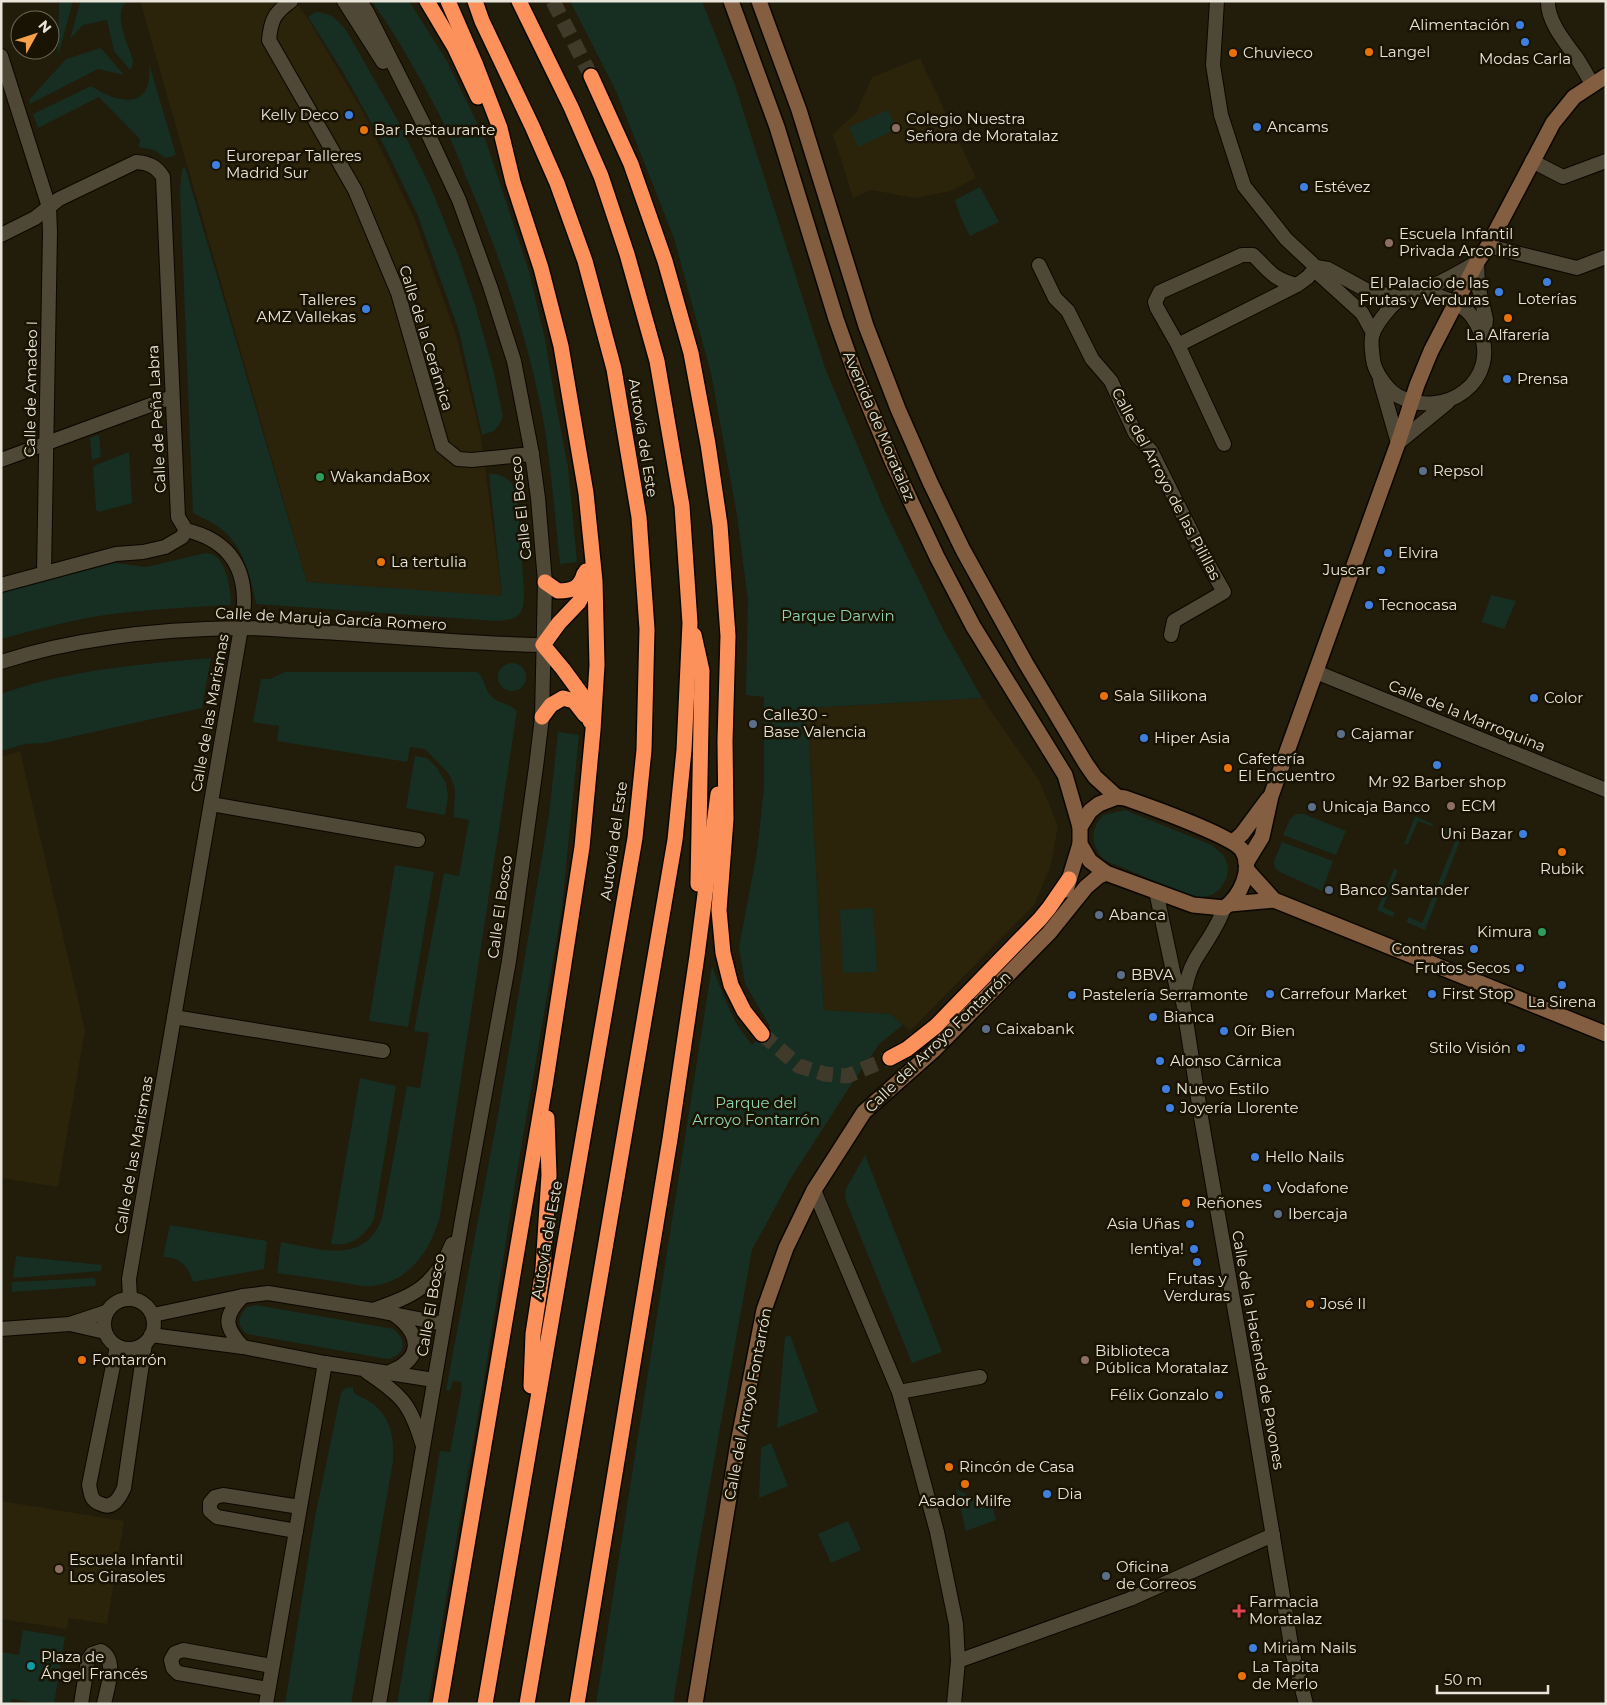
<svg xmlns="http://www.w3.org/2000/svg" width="1607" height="1705" font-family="Montserrat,sans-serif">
<rect width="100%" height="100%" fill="#221c0b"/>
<g fill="#2b230a">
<path d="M140,1h155l13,18 55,93 52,108 42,118 24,99 21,160 -195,-15z"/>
<path d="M920,58l56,120 -25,13 -36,7 -44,-8 -18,8 -20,-64 23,-21 16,-36z"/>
<path d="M982,698l57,82 19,46 -7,39 -17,40 -124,126 -19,-17 -67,-4 -17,-302z"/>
<path d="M20,751l65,279 -27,157 -57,-9v-421z"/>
<path d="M1,1501l123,20 -17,103 -38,-6 -2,11 -66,-10z"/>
</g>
<g fill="#172e23">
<path d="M59,1h14l-15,55 1,-54z"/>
<path d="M85,1h42c-15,12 1,43 6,59l-1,7 -2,3 -16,-19 -7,-31 -24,5 -13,14 10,-36z"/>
<path d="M372,1h37l38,60 39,80 43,130 16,68 9,55 14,73 9,95 -17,2c-5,-48 -9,-98 -17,-146 -16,-83 -43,-163 -77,-241 -7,-18 -15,-37 -23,-55 -20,-40 -46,-85 -71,-121z"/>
<path d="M570,1h132l33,84 90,283 59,141 58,118 40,71 -175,10 17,302 67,4 12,11 -23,18 -29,42 -60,93 -39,72 -55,306 -24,148h-77l116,-738 11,29 13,28 16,22 18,-19 -25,-42 -6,-37 18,-95 7,-64v-91l-18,-2 2,-95 -11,-85 -26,-142 -37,-135 -58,-147z"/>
<path d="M316,12c15,1 21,7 30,18l52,91 33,67 27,67 18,53 18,65 9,44 -4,8 -5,6 -12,4 -23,-104 -41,-115 -32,-67 -43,-77 -35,-55z"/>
<path d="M101,48l23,27 -26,-6 -68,35 -1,-4 37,-41z"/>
<path d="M149,64l27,91 -10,3 -12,-8 -15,-3 1,-8 -41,-42 -61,31 -5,-14 58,-28c15,10 50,26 57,-2 2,-6 1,-13 1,-20z"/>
<path d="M888,110l9,19 -39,18 -9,-20z"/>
<path d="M185,167l122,415 195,14 -13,-122c15,-1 25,7 28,22l7,95c0,22 -3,29 -27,30l-241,-17c-6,-31 -13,-62 -42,-80 -6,-4 -14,-7 -21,-11l-13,-323 2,-21z"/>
<path d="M980,187l19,35 -29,14 -9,-18 -6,-18z"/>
<path d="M99,435l2,22 -9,3 -2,-22z"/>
<path d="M129,452l3,51 -33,9 -3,-3 -3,-41 3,-3z"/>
<path d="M206,553c3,0 6,1 8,2 13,8 17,36 17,50 -39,2 -79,4 -118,9 -38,5 -75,15 -112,25v-46l114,-30 31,4z"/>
<path d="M1491,595l25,6 -12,28 -22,-7z"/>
<path d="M211,658l-9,50 -158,35 -19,1 -24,7v-57c67,-24 139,-30 210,-36z"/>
<circle cx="512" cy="677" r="14"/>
<path d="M285,672h192c9,7 7,18 15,25 8,7 15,5 25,14l-77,505c-9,34 -31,66 -68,70 -8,1 -19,-2 -27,-3 -23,-4 -46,-7 -68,-10l4,-31c30,5 73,21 94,-10 3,-4 5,-9 7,-14l25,-132 13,2 9,-55 -15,-2 30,-158 15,3 10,-56 -15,-3 1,-29 -6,-14 -24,-25 -15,-2 -3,15 -130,-21 2,-15 -26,-4 8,-43h9z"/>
<path d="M558,732l21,3 -17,173 -46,270 -32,202 -56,324h-31l43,-253 10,1 11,-58 1,-12 -9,-1 -3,10 -4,-1 53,-281 50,-294z"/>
<path d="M415,756l12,2 10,10 9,15 2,14 -3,18 -39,-7z"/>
<path d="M1125,810l87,35 12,11 4,10 -1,11 -7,12 -8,6 -9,2h-10l-89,-37c-13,-16 -15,-28 -1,-45z"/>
<path d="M1296,814h8l42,17 -10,24 -53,-20 7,-16z"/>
<path d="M1415,816l18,8 -1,2 -14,-5 -10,23 -4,1z"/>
<path d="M1444,828l18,8 -37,94 -19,-8 3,-5 13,6 34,-84 -13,-6z"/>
<path d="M1282,842l51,19 -11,30 -42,-19 -5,-4 -1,-6z"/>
<path d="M395,865l39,7 -26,155 -39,-6z"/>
<path d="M1394,869l4,1 -15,37 12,6 -2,4 -16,-7z"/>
<path d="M873,908l4,64 -34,1 -3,-63z"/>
<path d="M360,1078l36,8 -22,133c-9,17 -23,28 -43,25z"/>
<path d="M865,1155l77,197 -30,11 -66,-162 -1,-10z"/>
<path d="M170,1225l97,16 -3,28 -71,13c-5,-16 -13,-25 -30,-25z"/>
<path d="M16,1256l86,9 -1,6 -88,7z"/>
<path d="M95,1278l1,7 -2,1 -82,6v-10z"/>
<path d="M256,1305l138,24c13,12 12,26 -7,30l-140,-25c-11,-9 -9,-17 0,-27z"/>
<path d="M790,1335l28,77 -41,16 8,-91z"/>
<path d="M353,1387v5c6,5 14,7 20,12 19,15 21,35 20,57l-42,243h-66l30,-187 26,-124 5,-5z"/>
<path d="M771,1443l17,43 -29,12 2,-50z"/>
<path d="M956,1489l37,19 3,12 -30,11z"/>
<path d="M848,1521l13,29 -30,13 -13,-29z"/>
<path d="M23,1630l42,7 -11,67h-11l-31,-5 -2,5h-9v-52l18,3z"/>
</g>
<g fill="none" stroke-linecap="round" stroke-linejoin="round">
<g stroke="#403a2a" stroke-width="15" stroke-dasharray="15 8" stroke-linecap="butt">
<path d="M553,1l38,75"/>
<path d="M762,1034l37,32 26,8 22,2 43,-18"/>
</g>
<g stroke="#0b0600" stroke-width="16">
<g id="street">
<path d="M291,1c-17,12 -20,19 -22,39l86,150 43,103 44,153 16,13 14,1 60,-6"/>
<path d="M344,1l39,61"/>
<path d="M360,1l7,11 56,111 36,77 31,86 24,75 18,93 6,44 7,84 -3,135 -6,50 -27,194 -47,259 -83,484"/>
<path d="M1217,1l-4,64 8,50 23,71 42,53 30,28 3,7 43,39 11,20"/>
<path d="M1548,1c-1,20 17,41 28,56 6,9 11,18 16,27"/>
<path d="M1,56l48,151 1,25 -6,341"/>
<path d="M1532,161l31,16 43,-16"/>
<path d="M1,235l34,-17 24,-19 77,-37c13,1 20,4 27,15l15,340 8,13c37,9 58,31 58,71 0,9 -2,18 -3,27l-112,651 1,19"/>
<path d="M1488,246l89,22 29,-11"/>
<path d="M1039,265l16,33 13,13 24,48 19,22 24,52 16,18 52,104 21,37 -50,29 -3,14"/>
<path d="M1316,267l12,2 38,21 35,8"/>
<path d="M1297,285c-24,-5 -28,-15 -44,-30h-11l-82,37 -5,10 2,6 21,37 119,-60 11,-8 8,-10"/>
<path d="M1421,292c16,3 32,8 45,18 6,5 10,12 13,19 23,51 -34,92 -81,67 -11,-6 -24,-25 -25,-37 -1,-8 -3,-18 0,-26 4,-10 19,-30 29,-35 9,-4 19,-6 28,-11 16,-7 32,-16 47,-25l1,23 8,34 -2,19"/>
<path d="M1178,345l46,99"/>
<path d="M1380,380l18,63 50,-41"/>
<path d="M1,460l171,-63"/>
<path d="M1,585l115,-31 27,-2 22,-5 17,-10 4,-7"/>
<path d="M1,662c77,-25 159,-33 239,-34 22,0 43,2 64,3 80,4 159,13 239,14"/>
<path d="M1316,672l290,118"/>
<path d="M211,804l207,36"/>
<path d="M1156,891l18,85 3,13 6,12 18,116 46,263 45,271 14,53"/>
<path d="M1183,1001c2,-14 5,-29 12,-41 10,-17 23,-33 29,-52"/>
<path d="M174,1017l209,34"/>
<path d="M814,1190l85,202 12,43 26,97 19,92 2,37 -4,43"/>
<circle cx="129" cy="1324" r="25"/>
<path d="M373,1310c42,-15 61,-23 79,-66"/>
<path d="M153,1315l90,-19 25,-3 105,17 71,14"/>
<path d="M70,1324l35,8"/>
<path d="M1,1329l69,-5 36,-12"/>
<path d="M151,1335l92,12 82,16 109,17"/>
<path d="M117,1346l-28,139c1,3 1,8 3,12 1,3 5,6 9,7 12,6 19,-7 23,-16l21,-145"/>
<path d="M243,1347c-19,-20 -20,-31 0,-51"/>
<path d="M367,1372c34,23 43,31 55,71"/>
<path d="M388,1373c4,-3 10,-4 15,-8 22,-16 10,-37 -8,-50"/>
<path d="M899,1392l81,-15"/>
<path d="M296,1531l-79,-14 -7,-6v-8l5,-6 8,-2 77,12"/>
<path d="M958,1661l172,-62 143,-64"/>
<path d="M268,1689l-90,-16 -5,-5 -2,-8 4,-7 8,-3 89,16"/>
<path d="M81,1704l7,-44 4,-6 9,-3c17,9 6,37 3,53"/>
<path d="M266,1704l59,-341"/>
</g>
</g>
<g stroke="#0b0600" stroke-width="18">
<g id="secondary">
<path d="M731,1l46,126 59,192 18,51 38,91 45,96 36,69 92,149 15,52"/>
<path d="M759,1l40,109 67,216 32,83 32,73 33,68 62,112 61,102 9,13 22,20"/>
<path d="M1117,797l8,1c20,7 107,38 117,52 12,19 -2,47 -18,58l-31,-3 -87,-32 -16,-12 -10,-17v-17l10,-16 9,-7z"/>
<path d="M1233,842l9,-8 26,-35"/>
<path d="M1246,863l16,-26 9,-41 127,-353 19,-58 14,-34 46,-89 11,-16 65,-123 21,-26 32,-21"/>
<path d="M1247,870l27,30 332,134"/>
<path d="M1066,890l14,-46"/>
<path d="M1230,904l44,-4"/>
<path d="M695,1704l43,-261 26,-133 22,-62 28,-58 50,-78 69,-61 116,-118 37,-46 13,-11 7,-3"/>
</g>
</g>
<g stroke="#0b0600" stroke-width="18">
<g id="highway">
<path d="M427,1l28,47 23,49"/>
<path d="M475,1l7,20 50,105 25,57 28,78 29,108 25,148 8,112 -3,121 -9,88 -150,866"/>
<path d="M519,1l52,106 30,69 26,78 30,107 25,145 8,117 -6,127 -9,90 -148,864"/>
<path d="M591,76l40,88 34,97 26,92 17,91 12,81 8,111 -3,105 1,78 -7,91 4,43 8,32 13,26 18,23"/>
<path d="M586,571v17l-7,14 -20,21 -16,22 20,24 19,26 8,26"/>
<path d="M545,582l13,9c13,0 22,-2 26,-17"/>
<path d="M694,635l8,36 -4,213"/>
<path d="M542,717l9,-12 12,-7 11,3 11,14"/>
<path d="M890,1058l17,-9 29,-23 104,-107 9,-11 20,-29"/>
<path d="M531,1386l2,-52 10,-65 6,-94 -2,-57"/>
<path d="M440,1704l105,-618 37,-239 11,-117 4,-65 -2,-84 -9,-88 -25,-147 -20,-78 -28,-86 -13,-54 -25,-65 -27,-62"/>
<path d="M577,1704l93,-565 27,-183 21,-162"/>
</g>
</g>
<use href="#street" stroke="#4f4836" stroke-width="14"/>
<use href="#secondary" stroke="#835e41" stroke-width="15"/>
<use href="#highway" stroke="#fd915b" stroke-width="15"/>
</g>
<g fill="#3f7fe0" stroke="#191303" stroke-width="2">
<circle cx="1520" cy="25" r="5"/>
<circle cx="1525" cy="42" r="5"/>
<circle cx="349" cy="115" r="5"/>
<circle cx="1257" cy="127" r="5"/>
<circle cx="216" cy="165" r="5"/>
<circle cx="1304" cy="187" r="5"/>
<circle cx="1547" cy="282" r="5"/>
<circle cx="1499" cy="292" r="5"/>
<circle cx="366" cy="309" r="5"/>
<circle cx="1507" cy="379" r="5"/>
<circle cx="1388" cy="553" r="5"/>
<circle cx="1381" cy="570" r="5"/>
<circle cx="1369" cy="605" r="5"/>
<circle cx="1534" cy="698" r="5"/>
<circle cx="1144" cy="738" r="5"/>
<circle cx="1437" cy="765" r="5"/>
<circle cx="1523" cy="834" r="5"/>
<circle cx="1474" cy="949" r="5"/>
<circle cx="1520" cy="968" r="5"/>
<circle cx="1562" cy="985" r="5"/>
<circle cx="1270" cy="994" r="5"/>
<circle cx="1432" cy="994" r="5"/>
<circle cx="1072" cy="995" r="5"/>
<circle cx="1153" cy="1017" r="5"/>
<circle cx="1224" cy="1031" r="5"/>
<circle cx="1521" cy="1048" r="5"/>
<circle cx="1160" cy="1061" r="5"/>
<circle cx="1166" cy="1089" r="5"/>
<circle cx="1170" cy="1108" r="5"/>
<circle cx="1255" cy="1157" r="5"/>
<circle cx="1267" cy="1188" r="5"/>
<circle cx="1190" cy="1224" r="5"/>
<circle cx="1194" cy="1249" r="5"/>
<circle cx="1197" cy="1262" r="5"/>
<circle cx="1219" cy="1395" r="5"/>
<circle cx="1047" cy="1494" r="5"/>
<circle cx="1253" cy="1648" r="5"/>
</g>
<g fill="#e8710a" stroke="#191303" stroke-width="2">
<circle cx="1369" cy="52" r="5"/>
<circle cx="1233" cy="53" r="5"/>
<circle cx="364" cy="130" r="5"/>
<circle cx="1508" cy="318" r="5"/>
<circle cx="381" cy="562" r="5"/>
<circle cx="1104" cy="696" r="5"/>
<circle cx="1228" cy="768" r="5"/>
<circle cx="1562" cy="852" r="5"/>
<circle cx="1186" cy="1203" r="5"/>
<circle cx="1310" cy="1304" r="5"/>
<circle cx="82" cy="1360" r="5"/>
<circle cx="949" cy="1467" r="5"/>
<circle cx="965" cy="1484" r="5"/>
<circle cx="1242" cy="1676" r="5"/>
</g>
<g fill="#8d6e63" stroke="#191303" stroke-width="2">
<circle cx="896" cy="128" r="5"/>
<circle cx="1389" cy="243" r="5"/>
<circle cx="1451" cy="806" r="5"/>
<circle cx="1085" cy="1360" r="5"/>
<circle cx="59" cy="1569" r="5"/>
</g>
<g fill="#5c6f8a" stroke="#191303" stroke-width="2">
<circle cx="1423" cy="471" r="5"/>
<circle cx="753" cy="724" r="5"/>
<circle cx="1341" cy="734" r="5"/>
<circle cx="1312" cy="807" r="5"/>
<circle cx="1329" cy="890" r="5"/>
<circle cx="1099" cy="915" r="5"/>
<circle cx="1121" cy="975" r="5"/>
<circle cx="986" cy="1029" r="5"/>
<circle cx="1278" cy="1214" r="5"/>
<circle cx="1106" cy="1576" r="5"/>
</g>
<g fill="#2e9e5b" stroke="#191303" stroke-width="2">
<circle cx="320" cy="477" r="5"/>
<circle cx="1542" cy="932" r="5"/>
</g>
<path fill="#e0444e" stroke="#191303" stroke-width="2" d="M1236.5 1603.5h5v5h5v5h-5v5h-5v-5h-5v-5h5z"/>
<circle fill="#0f9aa8" stroke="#191303" stroke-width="2" cx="31" cy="1666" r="5"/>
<g text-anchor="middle" stroke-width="5" stroke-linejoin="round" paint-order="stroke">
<g font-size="15" fill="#e9e5da" stroke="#191303" text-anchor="start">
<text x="1510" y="30" text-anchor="end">Alimentación</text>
<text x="1379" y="57">Langel</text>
<text x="1243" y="58">Chuvieco</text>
<text x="1525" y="64" text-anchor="middle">Modas Carla</text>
<text x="339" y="120" text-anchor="end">Kelly Deco</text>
<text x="906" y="124">Colegio Nuestra<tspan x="906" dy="17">Señora de Moratalaz</tspan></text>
<text x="1267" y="132">Ancams</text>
<text x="374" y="135">Bar Restaurante</text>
<text x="226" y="161">Eurorepar Talleres<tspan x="226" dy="17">Madrid Sur</tspan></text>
<text x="1314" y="192">Estévez</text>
<text x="1399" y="239">Escuela Infantil<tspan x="1399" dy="17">Privada Arco Iris</tspan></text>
<text x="1489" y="288" text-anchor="end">El Palacio de las<tspan x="1489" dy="17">Frutas y Verduras</tspan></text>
<text x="1547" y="304" text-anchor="middle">Loterías</text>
<text x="356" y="305" text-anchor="end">Talleres<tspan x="356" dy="17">AMZ Vallekas</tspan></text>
<text x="1508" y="340" text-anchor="middle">La Alfarería</text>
<text x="1517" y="384">Prensa</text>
<text x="1433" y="476">Repsol</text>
<text x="330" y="482">WakandaBox</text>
<text x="1398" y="558">Elvira</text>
<text x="391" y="567">La tertulia</text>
<text x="1371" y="575" text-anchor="end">Juscar</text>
<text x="1379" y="610">Tecnocasa</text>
<text x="1114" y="701">Sala Silikona</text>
<text x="1544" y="703">Color</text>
<text x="763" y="720">Calle30 -<tspan x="763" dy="17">Base Valencia</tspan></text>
<text x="1351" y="739">Cajamar</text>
<text x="1154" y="743">Hiper Asia</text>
<text x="1238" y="764">Cafetería<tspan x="1238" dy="17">El Encuentro</tspan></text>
<text x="1437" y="787" text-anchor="middle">Mr 92 Barber shop</text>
<text x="1461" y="811">ECM</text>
<text x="1322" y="812">Unicaja Banco</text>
<text x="1513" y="839" text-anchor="end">Uni Bazar</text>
<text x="1562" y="874" text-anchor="middle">Rubik</text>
<text x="1339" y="895">Banco Santander</text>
<text x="1109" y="920">Abanca</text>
<text x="1532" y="937" text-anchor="end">Kimura</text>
<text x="1464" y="954" text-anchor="end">Contreras</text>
<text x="1510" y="973" text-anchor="end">Frutos Secos</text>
<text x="1131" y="980">BBVA</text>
<text x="1280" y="999">Carrefour Market</text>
<text x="1442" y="999">First Stop</text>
<text x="1082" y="1000">Pastelería Serramonte</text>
<text x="1562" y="1007" text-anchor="middle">La Sirena</text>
<text x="1163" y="1022">Bianca</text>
<text x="996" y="1034">Caixabank</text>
<text x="1234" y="1036">Oír Bien</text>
<text x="1511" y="1053" text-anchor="end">Stilo Visión</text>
<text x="1170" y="1066">Alonso Cárnica</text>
<text x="1176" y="1094">Nuevo Estilo</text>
<text x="1180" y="1113">Joyería Llorente</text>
<text x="1265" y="1162">Hello Nails</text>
<text x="1277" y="1193">Vodafone</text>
<text x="1196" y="1208">Reñones</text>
<text x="1288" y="1219">Ibercaja</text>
<text x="1180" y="1229" text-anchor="end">Asia Uñas</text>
<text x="1184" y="1254" text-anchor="end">lentiya!</text>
<text x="1197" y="1284" text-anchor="middle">Frutas y<tspan x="1197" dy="17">Verduras</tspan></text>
<text x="1320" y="1309">José II</text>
<text x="1095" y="1356">Biblioteca<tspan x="1095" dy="17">Pública Moratalaz</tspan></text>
<text x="92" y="1365">Fontarrón</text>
<text x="1209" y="1400" text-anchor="end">Félix Gonzalo</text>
<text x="959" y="1472">Rincón de Casa</text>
<text x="1057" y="1499">Dia</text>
<text x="965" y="1506" text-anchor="middle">Asador Milfe</text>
<text x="69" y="1565">Escuela Infantil<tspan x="69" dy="17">Los Girasoles</tspan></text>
<text x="1116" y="1572">Oficina<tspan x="1116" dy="17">de Correos</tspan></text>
<text x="1249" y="1607">Farmacia<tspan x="1249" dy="17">Moratalaz</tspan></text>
<text x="1263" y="1653">Miriam Nails</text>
<text x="41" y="1662">Plaza de<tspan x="41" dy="17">Ángel Francés</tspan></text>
<text x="1252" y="1672">La Tapita<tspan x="1252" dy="17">de Merlo</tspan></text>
</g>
<g font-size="15" fill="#e9e5da" stroke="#191303">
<text transform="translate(426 338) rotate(73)" y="5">Calle de la Cerámica</text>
<text transform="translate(31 389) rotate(-89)" y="5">Calle de Amadeo I</text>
<text transform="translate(157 419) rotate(-93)" y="5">Calle de Peña Labra</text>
<text transform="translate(879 426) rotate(67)" y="5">Avenida de Moratalaz</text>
<text transform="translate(643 438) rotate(81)" y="5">Autovía del Este</text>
<text transform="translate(1166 484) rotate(62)" y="5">Calle del Arroyo de las Pilillas</text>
<text transform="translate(521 508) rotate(-96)" y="5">Calle El Bosco</text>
<text transform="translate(331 619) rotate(3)" y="5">Calle de Maruja García Romero</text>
<text transform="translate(210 713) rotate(-80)" y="5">Calle de las Marismas</text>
<text transform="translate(1467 716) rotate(22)" y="5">Calle de la Marroquina</text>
<text transform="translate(614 841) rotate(-82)" y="5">Autovía del Este</text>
<text transform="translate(500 907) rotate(-82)" y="5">Calle El Bosco</text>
<text transform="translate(938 1042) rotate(-44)" y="5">Calle del Arroyo Fontarrón</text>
<text transform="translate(134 1155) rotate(-80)" y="5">Calle de las Marismas</text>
<text transform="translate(547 1240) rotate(-80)" y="5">Autovía del Este</text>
<text transform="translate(431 1305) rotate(-80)" y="5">Calle El Bosco</text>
<text transform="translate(1258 1350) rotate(80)" y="5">Calle de la Hacienda de Pavones</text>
<text transform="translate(748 1404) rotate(-79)" y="5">Calle del Arroyo Fontarrón</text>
</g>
<g font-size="15" fill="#90d3b3" stroke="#191303">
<text x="838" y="621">Parque Darwin</text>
<text x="756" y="1108">Parque del<tspan x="756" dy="17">Arroyo Fontarrón</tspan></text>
</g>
</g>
<rect width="1607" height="1705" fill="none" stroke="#e9e5da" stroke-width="5"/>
<g transform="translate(35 35) rotate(50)"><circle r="24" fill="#191303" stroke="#6c6759"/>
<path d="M0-4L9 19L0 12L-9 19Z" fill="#f7a149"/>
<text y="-8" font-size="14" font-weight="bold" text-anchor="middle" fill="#e9e5da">N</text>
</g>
<path d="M1437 1685v8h111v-8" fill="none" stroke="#e9e5da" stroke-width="2.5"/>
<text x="1444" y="1685" font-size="15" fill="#e9e5da" stroke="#191303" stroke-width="4" paint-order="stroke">50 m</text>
</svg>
